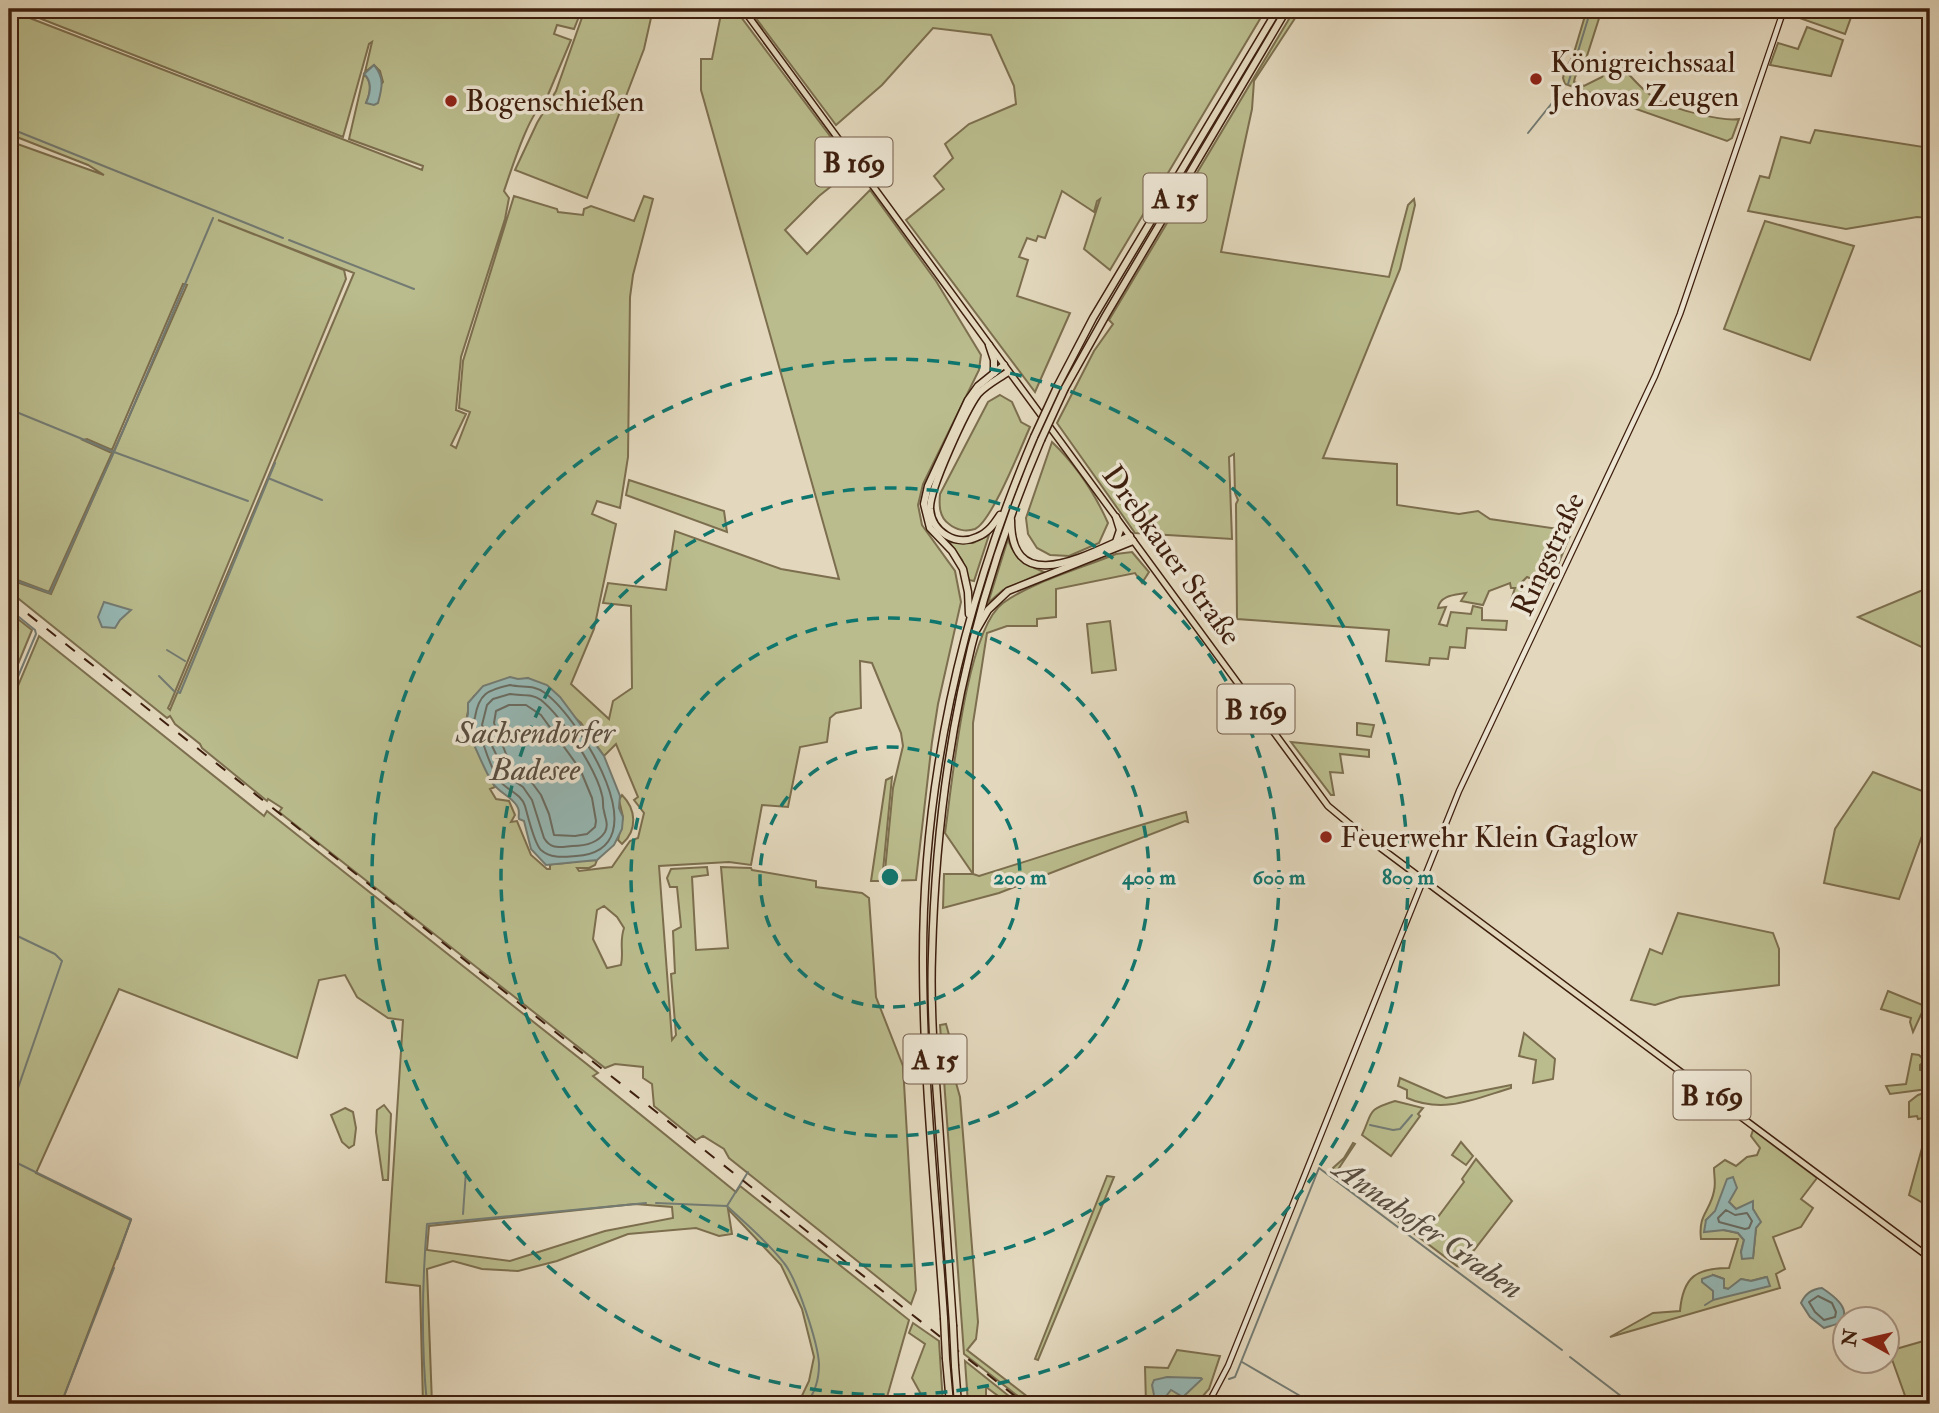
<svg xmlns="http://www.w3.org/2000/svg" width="1939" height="1413" font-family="'IM FELL Double Pica',serif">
<rect width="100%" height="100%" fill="#e3d8bd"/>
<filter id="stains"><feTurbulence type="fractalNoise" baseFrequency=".00286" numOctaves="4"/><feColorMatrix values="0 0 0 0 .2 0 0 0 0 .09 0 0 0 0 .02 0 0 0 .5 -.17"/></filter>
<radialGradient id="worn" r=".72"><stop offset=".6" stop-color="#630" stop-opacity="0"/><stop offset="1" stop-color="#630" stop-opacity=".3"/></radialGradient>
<g fill="#babc8d" stroke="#7c6e4e" stroke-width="2" fill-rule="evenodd">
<path d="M16,9h566l-8,20 -17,-4 -3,9 17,6 -26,62c-16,10 -34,69 -41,89l5,7 -4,21 -44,138 -5,53 10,4 -15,31 5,3 14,-36 -11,-4 4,-47 51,-165 43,13 1,3 25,3 1,-6 7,-3 43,15 10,-25 9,3 -20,76 -3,22 -2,160 -8,51 -23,-7 -5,13 24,10 -22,105 -23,55 38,35 4,-18 19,-13 -1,-82 -28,-3 5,-20 58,7 9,-59 106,38 58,10 -138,-489v-31h11l10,-50h13l119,159 -35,28 -34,34 22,24 63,-64 66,91 45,74 -2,15 -56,114 -5,21 4,20 33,46 6,31 -23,102 -6,38 -16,138 -32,1 9,-93 10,-42 -2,-13 -29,-70 -12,-2 1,47 -25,5 -6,5 -3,24 -27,5 -12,60 -26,-2 -11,60 -22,-3 -70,4 13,174 4,-5 -5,-61 4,-1 -2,-42 8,-4 -4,-40h-7l-3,-9 4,-9 36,-2 1,8 -16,2 4,73 32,-2 -7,-81 30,1 1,2 64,11v6l46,6 7,5 7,99 27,69 13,224 -5,14 -182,-146 -5,-9 -21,-13 -7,4 -42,-34 -2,-22 -9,-6v-11l-28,-3 -10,4 -326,-256 3,-4 -14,-9 -1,2 -65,-53 -2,-4 -25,-20 -5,-8 -3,2 -158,-127v-450l95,34 -16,-10 -79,-31v-124l413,160 1,-4 -74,-27 15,-65c9,8 6,20 2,29l17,-21 -3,-11 -6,-6 -9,7 7,-30 -3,2 -26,93zM218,220l136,53 -184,437 -2,-2 2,-4 176,-425 -2,-9zM183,284l4,1 -136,309 -35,-12 -4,-4 37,14 63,-139 -29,-13 4,-1 25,11zM528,678l53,45 23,33 12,-12 22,53 -4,3 10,13 -6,25 -8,3 -18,26 -33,4 -2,-3h12l6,-3 2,-5c-16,0 -29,3 -44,4l-3,1v4h-3l-16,-14 -14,-34 -6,1 4,-7 -6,-14 -13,-2 -6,-10 5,-2 -30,-61 4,-20 5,-10zM604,906l13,11 7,11c-5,15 0,23 -3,37l-14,3 -14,-29 4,-29z"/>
<path d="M585,9h68l-9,40 -57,149 -72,-28 22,-47 19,-32z"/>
<path d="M749,9h517l-156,261 -26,-21 16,-50 -3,2 -3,11 -32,-21 -17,47 -7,-2 -2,5 -9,-3 -8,19 9,3 -11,36 53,17 -35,79 -129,-172 38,-31 -10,-13 19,-18 -8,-14 24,-20 47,-20 -2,-18 -23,-51 -58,-7 -51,57 -46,40z"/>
<path d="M1295,9h6l-47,72 -2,28 -31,143 168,25 19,-72 6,-6 1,6 -15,64 -77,189 74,6v41l62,9 19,-3 12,8 82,12 -18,43 -13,21v-15l-5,-6 -4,5 -5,-2 -7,7 2,3 -4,13h-7l4,-12h-4l-1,-5 -21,8 -6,14 -22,-4 5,-8c-11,2 -26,2 -28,15l8,-1 -7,17 8,2 4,-14 20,2 2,-8 9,2v12l25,1 -1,9 -39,-2 -2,20 -15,-1 -2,12 -18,-1 -1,7 -43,-4 3,-31 -152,-11 -1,-115 2,-4 -3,-7 -1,-39 -5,3 3,82 -97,-6 -78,-110 37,-72 19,-27 -4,-4z"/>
<path d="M1587,9h15l-16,50 -11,18 -1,5 10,4 18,-9 4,-6 17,-3c11,12 22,25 37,33 14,8 63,21 79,18l-7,19 -5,3 -162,-57 -2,-6 2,-8 8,-14z"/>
<path d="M1790,9h64l-9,25 -57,-20z"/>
<path d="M1807,27l36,13 -12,36 -61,-11 8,-22 20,6z"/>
<path d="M1815,130l115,18v70l-13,-1 -71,12 -98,-18 12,-35 9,2 12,-41 29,6z"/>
<path d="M1765,221l89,25 -44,114 -86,-31z"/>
<path d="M1000,395l12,7 9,20 9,5c-9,20 -38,94 -55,102 -9,3 -19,1 -26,-5 -10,-7 -10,-19 -9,-30l48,-92z"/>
<path d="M1052,442c23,22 43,52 56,81l-9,20 -30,13 -19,-1 -13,-7 -9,-14 -2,-16z"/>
<path d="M629,480l95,31 3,21 -101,-37z"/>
<path d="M989,535l-15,46 -5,-1 -7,-20 -13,-18 24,1z"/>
<path d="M1008,539c5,18 19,27 36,33l-41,18 -15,13z"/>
<path d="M1132,552l17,20 -7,11 -7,-10 -79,16v28l-19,2v7h-30l-20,7 -14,90v151l6,2c69,-21 137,-45 207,-64l2,10 -3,-1 -186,72 -56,15 1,-34h29l-28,-41c7,-49 21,-203 58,-230 29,-21 79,-35 113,-49z"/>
<path d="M1930,587v64l-72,-34z"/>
<path d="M9,612l23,18 -23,56z"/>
<path d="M1110,621l6,49 -24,3 -5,-49z"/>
<path d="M39,636l225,180 3,-5 331,262 -5,3 143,116 4,-6 169,134 -24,84h-87l11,-23 5,-24 -12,-48 -21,-44 -53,-56 4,25 -13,2 -23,-8 -68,6 -71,27 -39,10 -36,-2 -29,-8 -26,8 5,135h-9l-3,-118 -34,-4 17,-262 -15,-2 -31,-21 -12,-22 -26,5 -22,78 -178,-69 -83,184 95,47 -70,184h-52v-697zM635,1204l37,3 1,11 -68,13 -95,30 -83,-11 2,-24z"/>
<path d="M1357,723l17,2 -3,12 -14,-2z"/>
<path d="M1291,742l78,8v7l-29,-3 3,19 -13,-1 4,23h-3z"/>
<path d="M1873,772l57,22v20l-31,85 -75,-16 11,-54z"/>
<path d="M892,777l-10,104h-11l15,-101z"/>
<path d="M622,795c14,14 16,35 0,49l-4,-4 5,-23 -4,-17z"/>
<path d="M1678,913l95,20 6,16v36l-99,12 -25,8 -24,-5 19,-51 12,5z"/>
<path d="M1888,991l37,15 -12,26 -3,-10 1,-4 -30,-9z"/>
<path d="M946,1024l5,18 -2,16 11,39 18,225 -2,17 -9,11 70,54h-9l-64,-50 -24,-329z"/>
<path d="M1524,1033l31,26 -2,20 -20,4 3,-23 -17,-4z"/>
<path d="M1912,1054l7,1 6,6 -5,4v5l10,2v40l-1,-4h-6v10l-5,1 -1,-3 -8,1v-15l9,-7 10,-3v-3l-38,5 -4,-8 20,-2z"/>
<path d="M1400,1078l46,20 65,-13v3c-37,11 -67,26 -104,10v-8l-9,-4z"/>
<path d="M1395,1101l28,7 -5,6 2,2 -29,40 -29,-21c11,-23 4,-25 33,-34z"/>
<path d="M384,1105l7,9 -3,66h-5l-7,-48 1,-22z"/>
<path d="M345,1108l8,4 3,16 -2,17 -5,3 -7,-6 -11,-27z"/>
<path d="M1930,1129v78l-21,-12 18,-65z"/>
<path d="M1753,1130l64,48 -16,21 12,9 -12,19 -28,10 12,32 -9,5 4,14 -170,49 43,-24 27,-2c3,-35 17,-43 49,-43l9,-29h-37c-3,-25 9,-27 13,-48 2,-7 0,-15 0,-23l11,-8 11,6 11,-9 10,-2 3,-7 -9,-12zM1729,1202l7,7h17l7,13 -4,6 -3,30 -12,-6 3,-12 -6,-7 -14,-3 -18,-10zM1713,1275l11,4v9l5,1 12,-10 10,2 15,-4 -31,16 -22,6z"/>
<path d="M1461,1142l12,14 -7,9 -14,-10z"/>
<path d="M1353,1143l2,1 -18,27 86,66 41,-55 -2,-3 14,-20 36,42 -51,66 -4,-1 -124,-94v-4l11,-10z"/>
<path d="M1107,1176l7,1 -76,183 -3,-1z"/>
<path d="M913,1323l26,18 4,63h-20l-1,-8 -10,-18 13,-34 -16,-11z"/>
<path d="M1927,1340l3,11v53h-22l-19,-53z"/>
<path d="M1177,1350l43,6 -11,33 -13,15h-50l-1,-37 23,1z"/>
<path d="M965,1361l54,43h-10l-23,-17v17h-18z"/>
</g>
<g fill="#96b9b6" stroke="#737b73" stroke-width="2">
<path d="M374,65c11,13 8,23 4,38l-4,2 -8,-2c4,-9 7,-21 -2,-29z"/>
<path d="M104,602l27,8 -11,10 -5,8 -13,-1 -4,-10z"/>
<path d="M510,677l8,2 10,-1 19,7 13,12 44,59 16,40 -1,12 4,9 -1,12 -8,16 -17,15 -51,5 -15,-16 -7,-28 -5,-2c-1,-3 1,-7 -1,-11 -4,-11 -20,-15 -26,-26 -11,-18 -17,-38 -27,-56l3,-12v-11l15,-17z"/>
<path d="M1733,1177l4,11 -8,14 7,7 17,-8v8l8,13 -5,6 -3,30 -11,1 -1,-7 3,-12 -6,-7 -14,-3 -20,2 2,-12 9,-9 12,-32z"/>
<path d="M1713,1275l11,4v9l4,1 13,-10 10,2 16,-4 3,9 -57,14v-9l-11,-9v-3z"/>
<path d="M1822,1288c9,6 30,20 19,33 -3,4 -12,5 -17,7l-14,-11 -9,-14c4,-9 10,-14 21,-15z"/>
<path d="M1167,1377l34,1 1,1 -19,18 -12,-7 -4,5v5h-9l-4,-5 -2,-10 2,-5z"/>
</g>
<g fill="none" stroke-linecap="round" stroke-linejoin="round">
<g stroke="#6a6c62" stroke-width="2">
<path d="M510,685c12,3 24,-1 35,8 35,26 118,157 31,163 -12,1 -25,3 -35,-6 -7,-7 -13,-34 -16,-44 -4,-13 -18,-15 -26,-26 -7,-10 -11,-22 -15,-34 -3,-6 -8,-12 -10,-18 -2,-5 0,-6 1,-11 4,-23 12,-27 35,-32z"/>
<path d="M510,694c11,2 21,-1 31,6 21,17 55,69 61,95 2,5 0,11 2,16 1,7 5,13 1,21 -7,11 -21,14 -33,14 -12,1 -21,4 -28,-8l-12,-38 -9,-13 -17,-12 -24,-50 5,-20 6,-6z"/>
<path d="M509,705h17l15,10 39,54 12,29 4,23 -1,6 -8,7 -12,2 -21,-1 -5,-21 -8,-19 -11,-15 -15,-11 -9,-15 -12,-31 2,-12z"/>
<path d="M1726,1210l9,5 12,-2 5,8 -3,7 -4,1 -26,-7 -1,-4z"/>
<path d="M1818,1296l14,7 4,9 -1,5 -11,3 -9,-8 -6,-10z"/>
</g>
<g stroke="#737b73" stroke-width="2">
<path d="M1568,84l23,-75"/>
<path d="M9,128l274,110"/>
<path d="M1528,133l28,-35"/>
<path d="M289,240l125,49"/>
<path d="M9,409l105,43 134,49"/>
<path d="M268,478l54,22"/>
<path d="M9,578l41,15 64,-141 99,-234"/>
<path d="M9,609l26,21 1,4 -27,64"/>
<path d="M167,650l18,11"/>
<path d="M159,676l15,15"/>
<path d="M178,692l2,1 95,-230"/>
<path d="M9,932l46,22 7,7 -53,153"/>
<path d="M1370,1125l23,5 7,-1 12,-14"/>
<path d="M9,1159l122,60 -14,40"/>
<path d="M656,1203l71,3 21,-34"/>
<path d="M727,1206c19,18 41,36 57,57 13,16 34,80 35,101 0,15 -4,29 -13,40"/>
<path d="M463,1214l3,-43"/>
<path d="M1705,1305l8,-5"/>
<path d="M1570,1357l60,46"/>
<path d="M1242,1362l72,42"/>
<path d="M1229,1379l6,-2 84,-209 243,182"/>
<path d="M61,1404l53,-136"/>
<path d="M427,1404c-6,-60 -5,-120 0,-180l219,-21"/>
</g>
<g stroke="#3e1f0e" stroke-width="7">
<path id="secondary" d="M1208,1404l20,-38 231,-575 196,-415 25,-62 104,-305"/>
</g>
<g stroke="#3e1f0e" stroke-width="8">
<path id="primary" d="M743,9l585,797 30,25 572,427"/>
</g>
<g stroke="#3e1f0e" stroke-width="9">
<g id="motorway">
<path d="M989,345l5,15v13"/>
<path d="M1058,385l35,-67 185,-309"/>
<path d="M1065,388l41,-73 181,-306"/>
<path d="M1000,515c-6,9 -12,18 -23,22 -21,10 -45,-5 -47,-28 -1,-19 36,-99 48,-115 8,-9 20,-15 30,-22"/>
<path d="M1011,520c0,80 78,33 119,16"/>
<path d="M1116,542l4,-12 -4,-13"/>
<path d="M969,614l-1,-22 -5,-23 -11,-18 -22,-23 -6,-24 4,-18 40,-86 10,-14 26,-21"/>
<path d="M977,629l11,-19 20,-19 125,-50"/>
<path d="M944,1318c-8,-120 -21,-240 -21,-360 0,-180 41,-356 111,-521"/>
<path d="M953,1325c-5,-67 -9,-134 -14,-201 -4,-56 -9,-113 -7,-169 5,-185 36,-344 109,-515"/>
<path d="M946,1359l4,45"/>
<path d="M955,1366l3,38"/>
</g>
</g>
<use href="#secondary" stroke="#ede6d4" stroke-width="4.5"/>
<use href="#primary" stroke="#e3d8bd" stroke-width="5"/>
<use href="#motorway" stroke="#e3d8bd" stroke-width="6"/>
<path stroke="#3e1f0e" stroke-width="2" stroke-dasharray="12 12" stroke-linecap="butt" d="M9,599l1016,805"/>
<g stroke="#3e1f0e" stroke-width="9" stroke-linecap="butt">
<g id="motorway-bridge">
<path d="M1034,437l24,-52"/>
<path d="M1041,440l24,-52"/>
<path d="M944,1318l2,41"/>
<path d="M953,1325l2,41"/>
</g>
</g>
<use href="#motorway-bridge" stroke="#e3d8bd" stroke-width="6"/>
</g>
<g fill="none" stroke="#0f766e" stroke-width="3.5" stroke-dasharray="12 9">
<circle cx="890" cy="877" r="130"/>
<circle cx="890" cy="877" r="259"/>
<circle cx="890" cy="877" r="389"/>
<circle cx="890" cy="877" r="518"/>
</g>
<g fill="#8f2418" stroke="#ede6d4" stroke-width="2.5">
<circle cx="1536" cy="79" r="7"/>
<circle cx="451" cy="101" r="7"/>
<circle cx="1326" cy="837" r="7"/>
</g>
<g text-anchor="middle" stroke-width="7" stroke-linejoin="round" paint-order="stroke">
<g fill="#ede6d4" stroke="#725b49" stroke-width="2">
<rect x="815.5" y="137.5" width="77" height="49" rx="5"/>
<rect x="1143.5" y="173.5" width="63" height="49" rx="5"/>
<rect x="1217.5" y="684.5" width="77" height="49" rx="5"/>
<rect x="903.5" y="1034.5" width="63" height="49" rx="5"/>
<rect x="1673.5" y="1070.5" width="77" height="49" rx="5"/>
</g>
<g font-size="28" font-weight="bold" fill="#3e1f0e">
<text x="854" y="172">B 169</text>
<text x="1175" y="208">A 15</text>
<text x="1256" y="719">B 169</text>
<text x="935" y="1069">A 15</text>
<text x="1712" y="1105">B 169</text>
</g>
<g font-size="30" fill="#3e1f0e" stroke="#ede6d4" text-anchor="start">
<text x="1550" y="72">Königreichssaal<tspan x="1550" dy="34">Jehovas Zeugen</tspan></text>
<text x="465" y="111">Bogenschießen</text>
<text x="1340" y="847">Feuerwehr Klein Gaglow</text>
</g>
<g font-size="30" fill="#3e1f0e" stroke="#ede6d4">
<text transform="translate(1548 554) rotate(-65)" y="10">Ringstraße</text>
<text transform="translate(1172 555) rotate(54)" y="10">Drebkauer Straße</text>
</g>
<g font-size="32" font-style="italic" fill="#584d40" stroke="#ede6d4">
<text x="535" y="743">Sachsendorfer<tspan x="535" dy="37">Badesee</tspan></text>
<text transform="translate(1429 1228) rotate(35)" y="11">Annahofer Graben</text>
</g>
</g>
<circle cx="890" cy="877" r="10" fill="#0f766e" stroke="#ede6d4" stroke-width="3.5"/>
<g font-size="21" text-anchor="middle" font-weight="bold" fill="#0f766e" stroke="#ede6d4" stroke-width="7" stroke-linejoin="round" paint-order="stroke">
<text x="1020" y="884">200 m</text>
<text x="1149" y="884">400 m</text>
<text x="1279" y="884">600 m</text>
<text x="1408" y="884">800 m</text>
</g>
<rect width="1939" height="1413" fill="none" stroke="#e3d8bd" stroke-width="35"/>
<rect x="10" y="10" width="1918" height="1392" fill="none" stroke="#3e1f0e" stroke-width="3.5"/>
<rect x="18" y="18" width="1904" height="1378" fill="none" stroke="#3e1f0e" stroke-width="2"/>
<g transform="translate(1866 1340) rotate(278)"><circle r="33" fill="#ede6d4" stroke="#a79685" stroke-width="2"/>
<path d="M0-5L12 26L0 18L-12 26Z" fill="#8f2418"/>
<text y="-10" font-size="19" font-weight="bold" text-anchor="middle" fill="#3e1f0e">N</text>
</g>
<rect width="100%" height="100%" filter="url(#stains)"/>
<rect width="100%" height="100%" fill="url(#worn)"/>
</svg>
